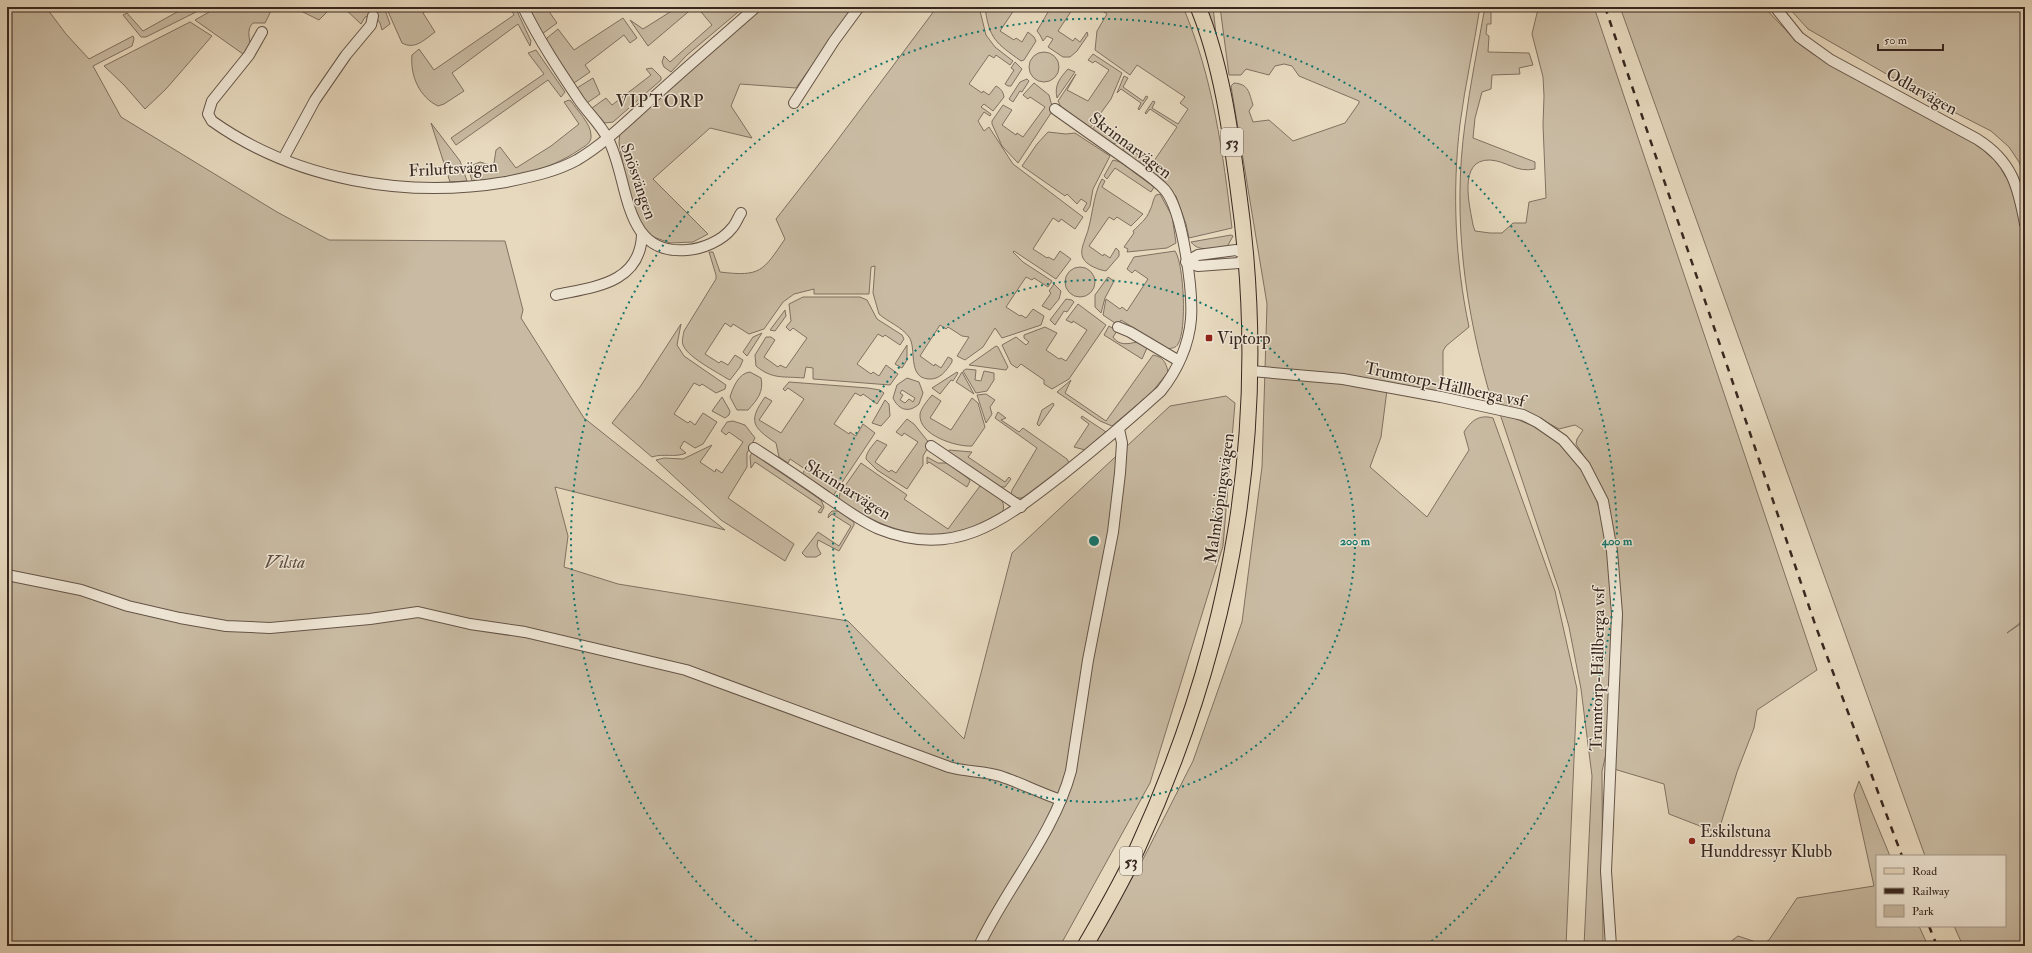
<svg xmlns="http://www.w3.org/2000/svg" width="2032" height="953" font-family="'IM FELL Double Pica',serif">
<rect width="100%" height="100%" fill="#e7d9be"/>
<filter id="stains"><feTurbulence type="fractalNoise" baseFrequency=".005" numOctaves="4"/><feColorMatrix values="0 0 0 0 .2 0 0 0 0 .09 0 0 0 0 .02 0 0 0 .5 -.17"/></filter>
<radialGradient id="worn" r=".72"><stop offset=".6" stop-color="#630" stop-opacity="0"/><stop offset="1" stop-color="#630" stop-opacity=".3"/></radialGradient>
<g fill="#c9bba3" stroke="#807161" fill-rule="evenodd">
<path d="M7,7h43l-2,3 18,24 23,25 44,-23 1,3 -2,7 -39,20 28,51 156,95 52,28 176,1 18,69 -2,8 63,100 141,112 -170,-43 13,49 -4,31 54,17 230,37 116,118 48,-186 158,-147 56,-10 9,7 -12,143 -73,237 -90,163h-1053z"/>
<path d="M186,7h20l-60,30h-5l-18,-22 4,-2 16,18z"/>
<path d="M218,7h55l-8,16h-12c-6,6 -4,12 -3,21l-7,10 -48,-34z"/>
<path d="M293,7h39l-13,13z"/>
<path d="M343,7h33l-4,8 -7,2 -4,7z"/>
<path d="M379,7h5l6,17 -8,6 -2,-7 -5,-7z"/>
<path d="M386,7h15l3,4 6,-4h21l-8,6 12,19c-11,8 -20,18 -33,11z"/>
<path d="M510,7h5l16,34 -1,5 -12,-22 -66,49 12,18 -20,13 -6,2c-19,-9 -28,-31 -26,-51l7,-6 15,21 80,-55z"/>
<path d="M529,7h17l11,16 -15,11z"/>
<path d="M678,7h16l-46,39 -18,-26 13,9z"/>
<path d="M697,7h47l-57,48 -16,17 -7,-5 -2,-5 2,-6 6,6 42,-37z"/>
<path d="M761,7h92l-57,81 -56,-4 -9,22 21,32 -42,-10 -57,51 55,55 -15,8 -23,1 -22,-8 -17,-28 -12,-64 1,-11z"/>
<path d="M937,7h42l7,28 9,12 18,14 -3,4 -14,-10 -2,3 -5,-3 -20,29 13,9 1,-2 6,4 7,-9c5,3 7,5 8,11l-11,14 -9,-7 -3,3 10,7 -1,2 -6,-4 -6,9 6,10 5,-4 24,37 70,53 -8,12 -14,-10 -2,3 -6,-4 -20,31 14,9 1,-1 6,3 6,-9 11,8 -15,20 -42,-28 -1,1 10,10 29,19 -4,6 -14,-9 -2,2 -6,-3 -20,30 14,9 1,-1 5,3 7,-9 11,7 -3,9 -39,13 -7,-10 -12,19 -18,13 -8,-4 12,-19 -7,-1 -14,-9 -2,2 -6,-4 -20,31 14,10 1,-2 6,4 7,-11 4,2v3c-6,9 -12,18 -24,17 -21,-2 -11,-31 -19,-42 -7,-10 -21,-15 -30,-23l-6,-21 2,-27 -4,1 -2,27h-55v-5l-20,5 -11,8 -19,27 -15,5 -16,-10 -2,3 -6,-4 -20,31 14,9 2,-2 7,4 7,-10 8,5 -3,7 -10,13 -4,-2c-11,-7 -36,-20 -42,-31 -3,-5 -1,-10 0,-16l32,-52v-4l-7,-23h4l7,20c41,5 43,-1 65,-33l-9,-20 57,-73z"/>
<path d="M985,7h31l-16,24 14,9 2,-2 6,4 6,-10 6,5 2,4 -12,19 -3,1c-25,-18 -32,-22 -36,-54z"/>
<path d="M1039,7h35l-16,24 15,10 2,-3 5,4 7,-10 1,3 -11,16 -7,6h-7l-15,-10 5,-8 -6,-3 -4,5 -3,-6 -3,-4 11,-19z"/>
<path d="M1096,7h87c30,70 40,146 49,221l-43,10 -3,-14 -10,-28 -27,-26 -25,-18 -1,-4 2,-7 3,1 -3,4 27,18 25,-37 -27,-18 -4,5 -1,-1 8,-12 2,1 -3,6 26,16 10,-15 -8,-6 5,-6 -48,-32 -7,10 -35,-25 2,-19 10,-17z"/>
<path d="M1204,7h9l4,36z"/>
<path d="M1220,7h260c-6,39 -15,78 -20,117 -8,67 -5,137 9,203l-23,19 -3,5v31l-8,10 -47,-10 -7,55 -11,30 57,50 42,-67 -5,-18c7,-11 15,-18 29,-14l62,173 22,98 -11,257h-476l50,-81 53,-104 49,-139 20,-155 5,-163 -36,-218 3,-3c15,1 15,10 19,22l-4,6 4,11 16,-2 24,21 52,-18 14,-20v-2l-60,-25 -7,-10 -8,-2 -9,2 -6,9 -23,-6 -5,6h-12z"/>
<path d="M1485,7h6v17h-4l-1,10 3,2 -1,16 41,1 4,12 -14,3 1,6 -28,1 -1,14 -9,3 -7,26 -2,20 62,24v7c-19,4 -28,-8 -45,-9 -33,-1 -20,47 -17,65l2,6 15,2h12l11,-10h13l3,-21 17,-4 -3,-73 1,-29 -1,-19 -11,-43 5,-21 5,-6h52l223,663 -60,40 -3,18 -17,44 -19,61 -49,-19 -5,-30 -50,-15 8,-145 -3,-46 -32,-117 -11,-17 1,-5 6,-9 -8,-5 -16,4 -31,-17 -36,-10c-27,-91 -40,-184 -27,-278 5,-39 13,-78 20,-117z"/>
<path d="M1620,7h144l34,36 15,11 170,92c32,32 34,58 42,101v372l-18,14 18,-12v325h-62l-9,-20h51v-70h-80z"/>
<path d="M1788,7h237v170l-6,-15 -10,-15 -18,-16 -47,-24 -136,-78z"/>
<path d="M623,18l14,20 -7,5 -6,-8 -39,30 5,7 -16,11 -28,-40 1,-5 11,-9 16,21z"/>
<path d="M190,22l22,14 -46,53 -21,20 -21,-24 -20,-19z"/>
<path d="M536,50l29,42 -4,5 -13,-17 -92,65 -5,-7 93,-64 -16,-21z"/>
<circle cx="1044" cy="67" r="15"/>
<path d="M1093,54l29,19 -11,26 -21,29 -28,-19 -4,-8 18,-27 -9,16 21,11 21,-31 -14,-9 -2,2 -5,-3z"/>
<path d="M1015,62l7,7 -11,17h-3l-3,-2 9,-14 -3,-2z"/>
<path d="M652,68l9,9v3l-48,42 -8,1 -13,-15 14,-10 6,7 39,-30 -5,-6z"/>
<path d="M1068,69l7,3 -18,26c-3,-13 3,-20 11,-29z"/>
<path d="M1124,76l4,2 -5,9 20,14 3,-5 2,1 -9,13 -1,-1 3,-6 -20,-14 -4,4z"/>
<path d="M593,78l7,16 -13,9 -10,-15z"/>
<path d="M1027,79l2,2 -7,11 -2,-1 -7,11 -4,-3 11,-17z"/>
<path d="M1034,83l15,12 4,15 -35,53 -16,-17 -10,-22v-3l11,-16 9,5 -10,15 14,10 1,-2 6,4 22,-30 -15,-10 -2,2 -5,-4z"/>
<path d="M569,100l2,1c6,9 20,23 20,34 1,8 -6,11 -12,15 -31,21 -70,29 -107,31l-4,-14 12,-5 10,3 4,-2 2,-13 4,-3 16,21 35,-22 28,-22 -15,-22z"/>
<path d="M431,123l29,38 7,20 -17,1z"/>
<path d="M1095,126l21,14 5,-4 -5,7 -4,1 -21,-13z"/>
<path d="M1048,132l18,2 9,-1 35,23 -17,33 -3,17 -4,6 -3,-2 4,-7 -6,-4 -4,5 -10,-10 -2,2 -43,-30 15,-22z"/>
<path d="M1113,160l7,2 34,25 -3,5 -36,-24 -8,11 -3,-3z"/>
<path d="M1102,179l3,2 -3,6 41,27 -12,12 -14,-9 -3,3 -5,-3 -20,29 14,10 1,-2 6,4 6,-10 3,3v5l-13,15c-7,-1 -20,-6 -23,-13 -3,-6 0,-13 2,-19 8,-19 7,-43 17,-60z"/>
<path d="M1160,194l12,22 4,27 -9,5 -40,4 1,-3 -4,-2 10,-14 -1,-2c6,-6 14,-12 17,-21 3,-5 2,-9 6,-15z"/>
<path d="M1231,235l2,1 -6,11c-11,1 -28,6 -36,-5z"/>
<path d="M1175,251c9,13 12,79 3,93 -2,4 -6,4 -11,5l-46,-29 -3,5 -15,-10 3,-16 14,10 2,-2 5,4 21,-32 -13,-9 -3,3 -5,-4 7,-12z"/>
<circle cx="1080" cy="282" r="15"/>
<path d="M1108,277l6,4 -9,17 -4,15 -6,-6v-12z"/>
<path d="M1054,284l7,7 -2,8 -9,11 -8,-4 9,-13 -2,-2z"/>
<path d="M803,297h57l7,3 10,19 25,16 2,4 -4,6 -15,-10 -2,2 -5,-3 -21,30 14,10 2,-2 6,4 7,-11 12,9 -8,11 -77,-6v-11l-7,-1 -2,11c-20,-2 -31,2 -48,-12l-1,-11 11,-18h5l4,3 -11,17 14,10 2,-2 6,3 21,-30 -14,-10 -3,3 -4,-4 5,-6 -2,-17z"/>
<path d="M1066,299l6,1 2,2 -7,10 -3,-1 -9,14 -5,-5z"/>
<path d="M1078,304l28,21 -37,54 -17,10 -8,-5v-4l-23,-16 -4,4 -6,-4 -9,-19 14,-8 10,8 3,-3 -5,-4v-3l21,-8 12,6 -11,17 13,9 2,-1 5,3 21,-31 -14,-9 -1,2 -6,-3z"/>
<path d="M785,310l1,6 -11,15 -5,-1z"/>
<path d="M681,324l-4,21 7,11 42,29 -1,4 -9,4 -14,-9 -2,2 -6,-3 -20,31 14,9 2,-2 5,4 8,-12 14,9 -14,22 -8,4 -11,-7 -4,7 6,5c-10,5 -23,0 -34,4l-40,-34 28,-36z"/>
<path d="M1109,326l8,5 -4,6c6,9 15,7 24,5l10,6 -5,11 -38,-24z"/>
<path d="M762,333l-15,23 -4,-4 10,-15z"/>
<path d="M907,345v15l-5,8 -7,-4z"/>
<path d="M996,346l2,1 10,20 -2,3 -37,-5z"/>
<path d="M1153,355c10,2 13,7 15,17l-16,20 -40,34 -12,-5 -43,-29 14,-12 -6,13 41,28z"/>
<path d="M966,369l10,1 -1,10 6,1 3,-10 10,2v7l-7,11 -11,2 -13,-22z"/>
<path d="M750,372l11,6c3,14 -4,22 -13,32h-11l-7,-13c3,-10 9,-24 20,-25z"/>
<path d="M957,372l1,1 -5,8 -2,-1 -11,14 -8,-6z"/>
<path d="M962,372l12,22 -18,-12z"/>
<path d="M907,378l12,4 4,11 -4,11c-11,10 -21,5 -26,-6l4,-13zM902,390l13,8 -2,4 -4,-3 -4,4 -5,-3 3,-5 -3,-2z"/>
<path d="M789,382l79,6 12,2 4,3 -7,11 -14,-10 -2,2 -6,-3 -21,31 15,10 1,-2 6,4 7,-12 12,9 -42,63 -31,-21 3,-6 -15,-10 -2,4 -9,-6 -3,-14c-24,-16 -28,-22 -11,-46l7,4 -13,19 22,13 23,-34 -16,-11 -3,3 -2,-2z"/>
<path d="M986,394l9,6 -5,7 2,7 -6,9 -9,-28z"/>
<path d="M932,395l9,6 -11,17 21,12 21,-32 6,5 7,24 -13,19c-16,1 -54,-11 -52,-32 1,-6 8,-14 12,-19z"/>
<path d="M722,397l8,14 -1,4 -4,3 -13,-7z"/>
<path d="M885,400l4,4 1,12 -9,10 -9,-3z"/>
<path d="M1053,403l1,2 -15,21 -2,-2 5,-14z"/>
<path d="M998,412l8,6 -5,2 18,12 4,-4 44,31 2,4 -44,34c-6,2 -10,1 -14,-3l1,-4 25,-42 -42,-30z"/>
<path d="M1500,414c26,7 54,20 72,41 56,63 38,220 34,299l-4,17 1,175h-19l8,-170 -11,-87 -12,-62 -10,-37z"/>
<path d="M1082,416l24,16 -21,18 -11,-3 15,-23 -8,-6z"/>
<path d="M907,419l7,5 16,20 -7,12v9l-16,24 -30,-19 -11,-11c0,-7 7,-14 11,-19l10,5 -12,17 14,10 2,-2 5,3 22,-31 -14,-9 -2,3 -6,-4z"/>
<path d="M733,421l12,4 10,13 -8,15v14l-19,31 66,46 -9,17 -64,-41 -65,-60 8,-2 19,1 29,-14 -12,17 15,10 1,-3 6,4 21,-31 -14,-10 -3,3 -5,-4 6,-9z"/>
<path d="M949,450l23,2 -4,5 37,25 4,-5 2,2 -6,8h-5l-52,-34z"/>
<path d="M752,453l69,47 3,7 -3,6 -3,-1 4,-5 -67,-45 -4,6 -1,-12z"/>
<path d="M927,457l11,6h9l22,16 1,2 -3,6 -38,-25 -2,2z"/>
<path d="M861,463l46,32 -3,4 44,30 32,-43c11,5 29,13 22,27 -8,4 -16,9 -25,13 -49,21 -98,2 -138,-27l1,-6z"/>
<path d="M832,511h6l16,11v3l-15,26 -21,-11 -1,6 4,8 -5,3h-10l-4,-4 16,-21 21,14 12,-20 -19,-12 -4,4 1,-4z"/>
<path d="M1859,781l31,75h-13v70h42l9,20h-203l13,-10 24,8 7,-4 28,-42 77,-12 -20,-91z"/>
</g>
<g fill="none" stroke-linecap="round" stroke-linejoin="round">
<g stroke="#645447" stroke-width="12">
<g id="minor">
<path d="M523,7c16,33 36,63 56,93 9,13 22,25 29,39 22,41 13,117 79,111 15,-1 35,-9 45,-22 4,-4 6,-11 9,-15"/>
<path d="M1775,7l24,30 32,23 146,79c35,22 41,47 48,85"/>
<path d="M262,32l-13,23 -37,46 -4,13 4,7c83,59 194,78 294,61 24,-5 49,-10 71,-22 29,-17 54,-43 79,-65 33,-30 67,-59 100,-88"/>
<path d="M794,103l40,-62 25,-34"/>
<path d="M283,159l32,-59 31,-45 25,-30 2,-9"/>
<path d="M1236,250l10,5 -7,8 -41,3 -12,-4 12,-7z"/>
<path d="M556,295c37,-8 84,-11 86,-60"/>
<path d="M1118,327l12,5 49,29"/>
<path d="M1251,371l92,8 98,18 82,18 14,7 26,18 22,26 18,35 9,50 5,63 -11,257 5,75"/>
<path d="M931,446l90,61"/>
<path d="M754,448c25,16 49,32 73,49 17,11 33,24 52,32 76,31 125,-9 183,-54 34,-27 67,-55 99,-84 16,-20 28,-46 30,-72 2,-28 -8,-107 -26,-129 -11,-12 -26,-21 -38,-30 -24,-17 -48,-34 -72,-51"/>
<path d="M7,575l74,15 47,16 52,12 46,8 44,2 100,-9 48,-7 52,12 55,8 161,38 263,97c17,5 35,4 51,9 21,7 40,17 61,24"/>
<path d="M979,946c28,-59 75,-112 92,-175l17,-111 25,-128 7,-59 2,-30 -3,-14"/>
</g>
</g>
<g stroke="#38271f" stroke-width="17">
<path id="primary" d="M1085,946c19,-33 38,-65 53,-99 97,-212 133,-428 100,-659 -8,-60 -17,-125 -40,-181"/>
</g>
<use href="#minor" stroke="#efe6d5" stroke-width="10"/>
<use href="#primary" stroke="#e7d9be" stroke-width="15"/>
<g stroke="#38271f" stroke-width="2.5" stroke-dasharray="7 7" stroke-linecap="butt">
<path d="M1605,7l211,620 86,229"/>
<path d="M1929,926l8,20"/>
</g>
</g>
<g fill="none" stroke="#0f766e" stroke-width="2" stroke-dasharray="2 4">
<circle cx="1094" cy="541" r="261"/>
<path d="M761 945A523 523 0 1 1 1427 945"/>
</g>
<g fill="#8f2418" stroke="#efe6d5" stroke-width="1.5">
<rect x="1205" y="334" width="8" height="8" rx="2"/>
<circle cx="1692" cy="841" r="4"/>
</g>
<g text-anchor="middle" stroke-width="3" stroke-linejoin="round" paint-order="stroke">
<g fill="#efe6d5" stroke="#6f6056" stroke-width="1">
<rect x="1221" y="128" width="22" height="28" rx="3"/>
<rect x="1120" y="847" width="22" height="28" rx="3"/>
</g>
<g font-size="16" font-weight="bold" fill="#38271f">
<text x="1232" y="148">53</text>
<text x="1131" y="867">53</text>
</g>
<g font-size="17" fill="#38271f" stroke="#efe6d5">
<text transform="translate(1922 91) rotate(29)" y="6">Odlarvägen</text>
<text transform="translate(1131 145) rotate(37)" y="6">Skrinnarvägen</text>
<text transform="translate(453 168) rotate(-3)" y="6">Friluftsvägen</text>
<text transform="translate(639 181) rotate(71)" y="6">Snösvängen</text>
<text transform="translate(1445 384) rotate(12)" y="6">Trumtorp-Hällberga vsf</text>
<text transform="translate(848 489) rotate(32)" y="6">Skrinnarvägen</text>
<text transform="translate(1219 498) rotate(-82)" y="6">Malmköpingsvägen</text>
<text transform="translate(1597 669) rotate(-89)" y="6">Trumtorp-Hällberga vsf</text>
</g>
<g font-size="17" fill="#38271f" stroke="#efe6d5" text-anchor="start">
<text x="1217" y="344">Viptorp</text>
<text x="1700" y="837">Eskilstuna<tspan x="1700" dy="20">Hunddressyr Klubb</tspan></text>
</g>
<g font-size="17" font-style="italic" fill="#5c4c40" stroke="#efe6d5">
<text x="285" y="568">Vilsta</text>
</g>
<g font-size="18" letter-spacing="1" fill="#38271f" stroke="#efe6d5">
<text x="660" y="107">VIPTORP</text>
</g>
</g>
<circle cx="1094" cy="541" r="6" fill="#0f766e" stroke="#efe6d5" stroke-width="2"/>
<g font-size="12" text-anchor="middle" font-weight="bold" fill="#0f766e" stroke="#efe6d5" stroke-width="3" stroke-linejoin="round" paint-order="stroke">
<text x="1355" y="545">200 m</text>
<text x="1617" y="545">400 m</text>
</g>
<rect width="2032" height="953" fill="none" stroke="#e7d9be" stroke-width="24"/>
<rect x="8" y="8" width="2016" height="937" fill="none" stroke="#38271f" stroke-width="2"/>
<rect x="12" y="12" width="2008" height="929" fill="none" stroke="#38271f"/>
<rect x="1876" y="855" width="130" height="72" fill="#efe6d5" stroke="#a69a8c"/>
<rect x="1884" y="868" width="20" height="6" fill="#e7d9be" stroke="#a69a8c"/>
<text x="1912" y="875" font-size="12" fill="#38271f">Road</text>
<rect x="1884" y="888" width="20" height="6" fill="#38271f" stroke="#a69a8c"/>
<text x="1912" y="895" font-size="12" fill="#38271f">Railway</text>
<rect x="1884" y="905" width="20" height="12" fill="#c9bba3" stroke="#a69a8c"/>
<text x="1912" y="915" font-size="12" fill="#38271f">Park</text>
<path d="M1878 44v6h65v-6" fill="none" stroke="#38271f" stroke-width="2"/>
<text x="1884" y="44" font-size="12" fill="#38271f" stroke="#efe6d5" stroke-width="3" paint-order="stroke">50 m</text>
<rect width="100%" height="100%" filter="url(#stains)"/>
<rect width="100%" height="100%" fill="url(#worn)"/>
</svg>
